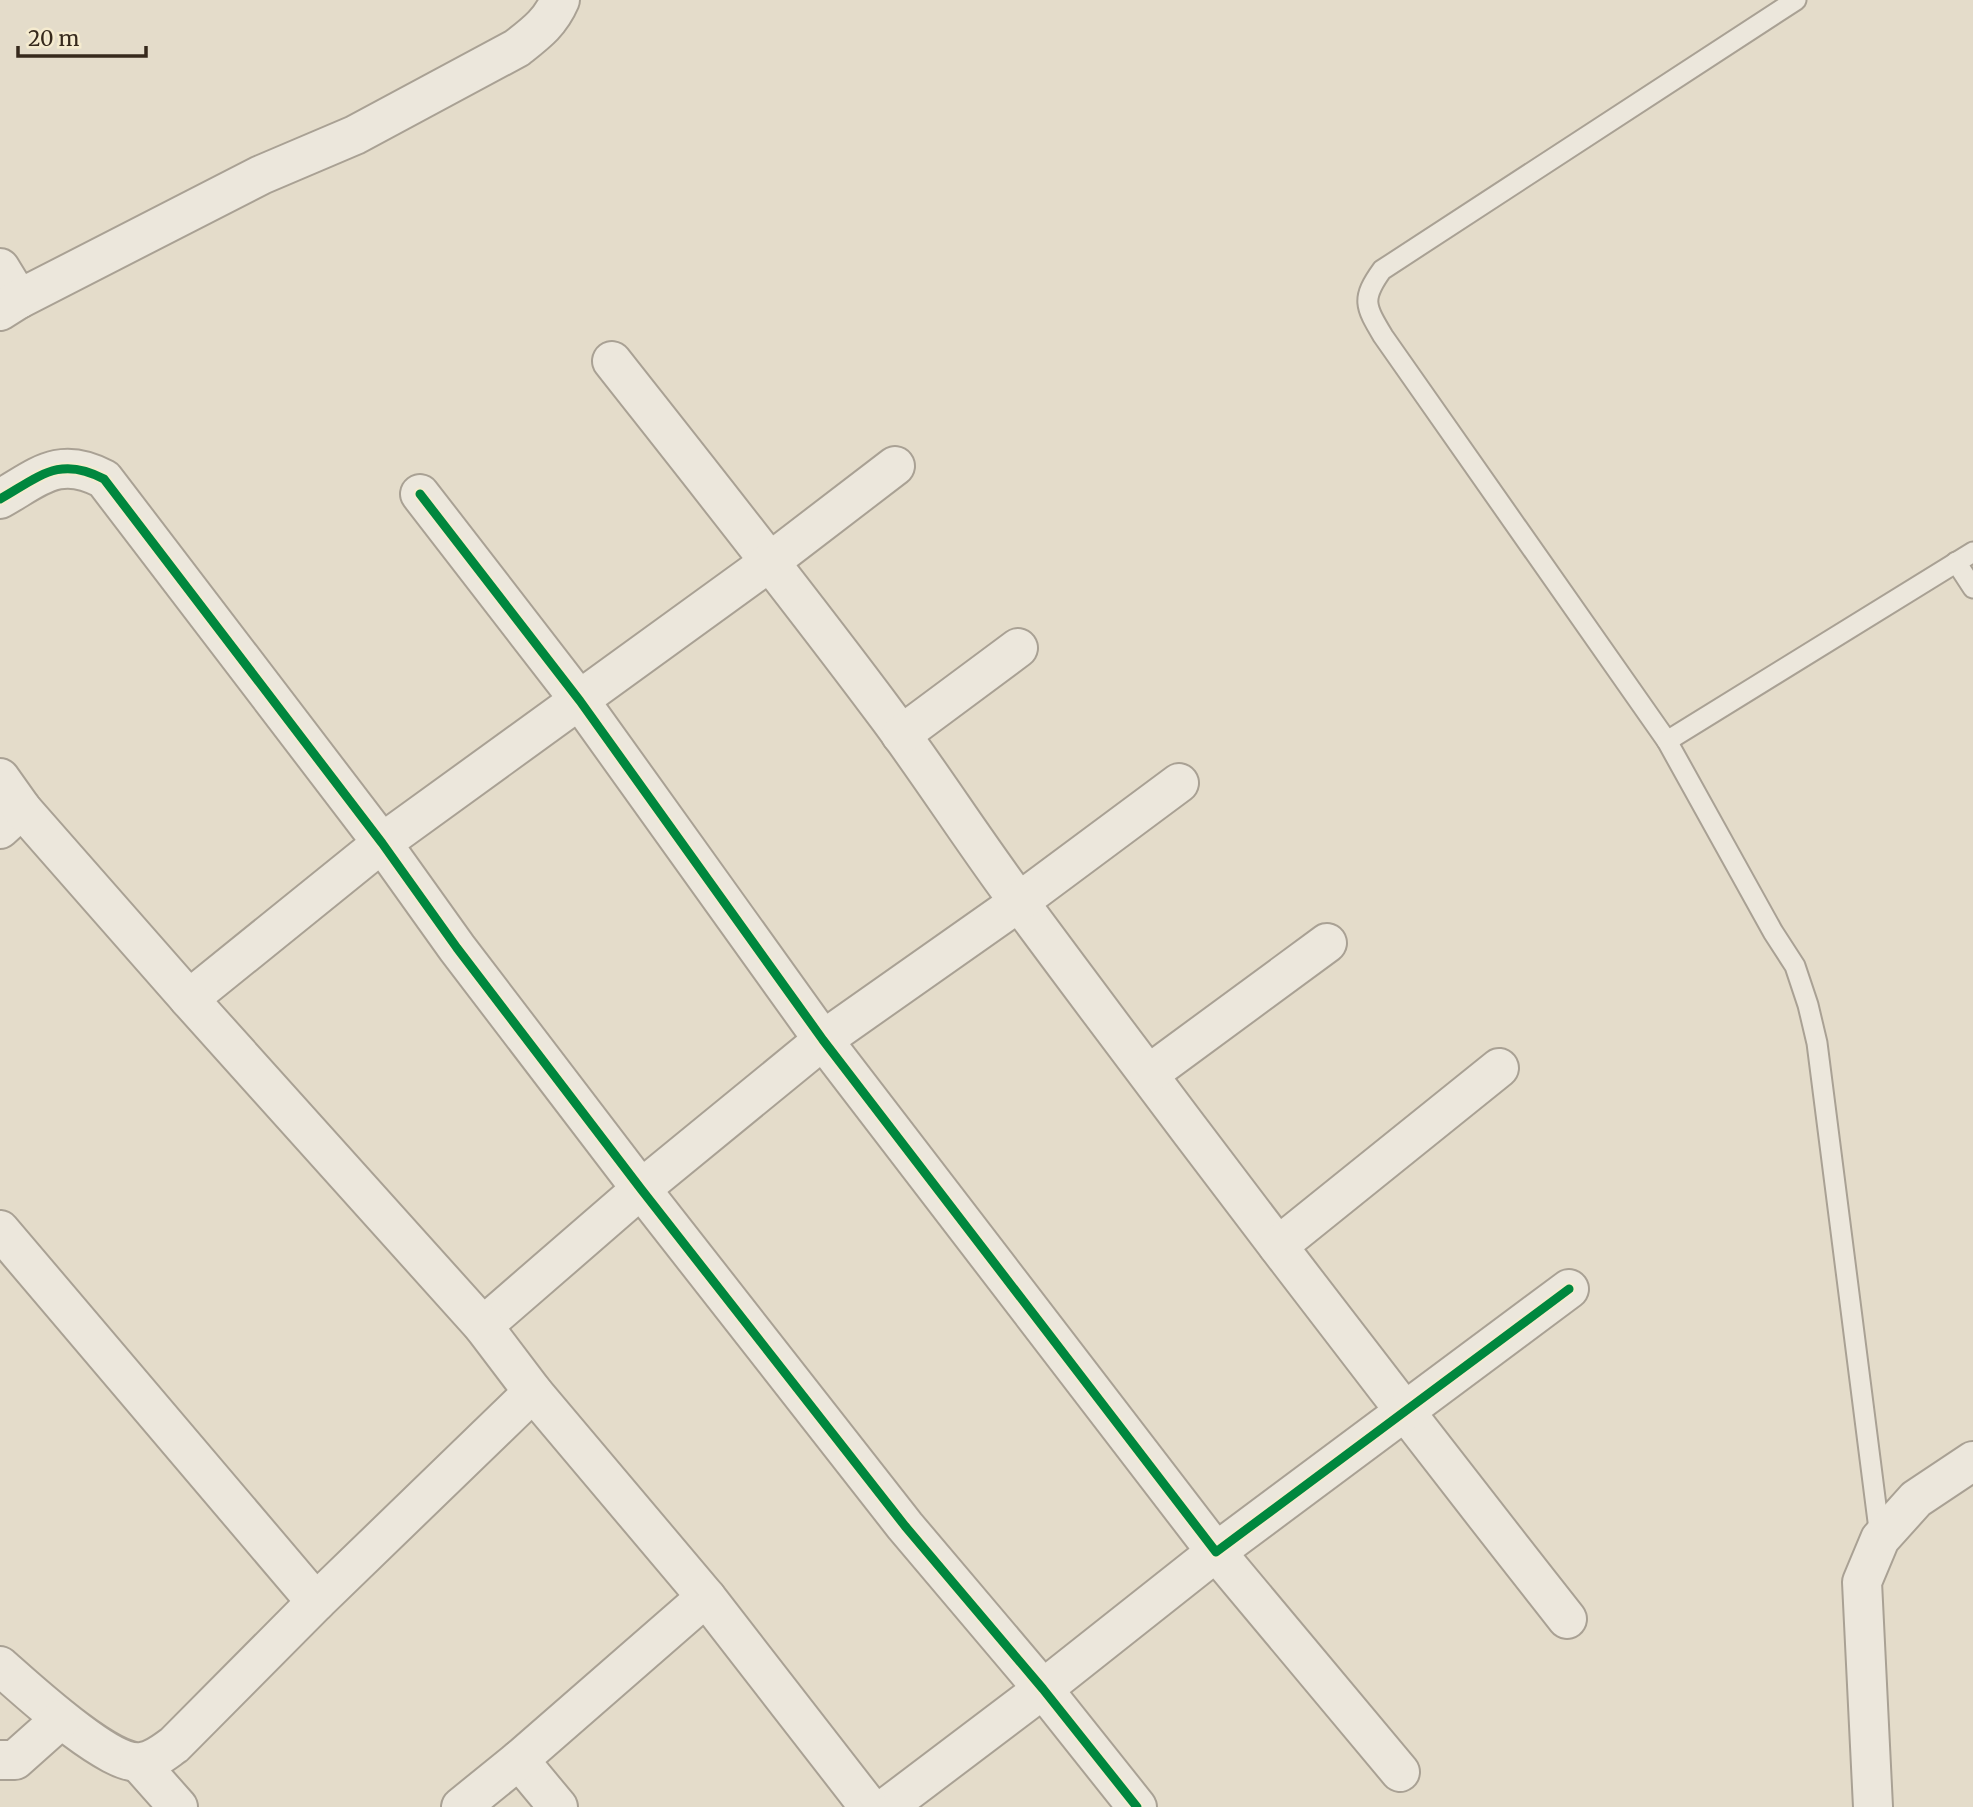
<svg xmlns="http://www.w3.org/2000/svg" width="1973" height="1807" font-family="Merriweather,serif">
<rect width="100%" height="100%" fill="#e4dcca"/>
<g fill="none" stroke-linecap="round" stroke-linejoin="round">
<g stroke="#a9a194" stroke-width="23">
<g id="service">
<path d="M1796,0l-414,270c-21,29 -17,36 1,66l284,405 106,191 22,34 13,39 9,38 63,494"/>
<path d="M1956,562l17,26"/>
<path d="M1667,741l306,-189"/>
</g>
</g>
<g stroke="#a9a194" stroke-width="42">
<g id="minor">
<path d="M0,268l19,31"/>
<path d="M0,311l19,-12 242,-124 94,-40 162,-87c19,-15 33,-25 43,-48"/>
<path d="M612,361c93,118 187,236 277,357 46,62 87,127 133,188 178,240 360,478 545,713"/>
<path d="M420,494l160,207 243,339 393,512 353,-263"/>
<path d="M0,499c39,-22 59,-44 104,-20l278,364 75,105 184,241 264,337 138,163 94,118"/>
<path d="M901,735l117,-87"/>
<path d="M0,829l22,-20"/>
<path d="M189,999l193,-156 389,-282 124,-95"/>
<path d="M1149,1074l178,-131"/>
<path d="M0,1230l316,372"/>
<path d="M1278,1246l221,-178"/>
<path d="M483,1326l158,-137 182,-149 196,-138 160,-119"/>
<path d="M0,1666c25,22 109,100 141,96 13,-1 23,-10 33,-17l142,-143 217,-210"/>
<path d="M0,1760h15l46,-41"/>
<path d="M519,1760l39,47"/>
<path d="M139,1763l39,44"/>
<path d="M461,1807l58,-47 187,-163"/>
<path d="M887,1807l156,-118 173,-137 184,220"/>
<path d="M1873,1807l-11,-225 18,-43 36,-40 57,-38"/>
</g>
</g>
<g stroke="#a9a194" stroke-width="42">
<path id="tertiary" d="M0,778l22,31 167,190 294,327 50,66 173,205 163,210"/>
</g>
<use href="#service" stroke="#ece7dc" stroke-width="19"/>
<use href="#minor" stroke="#ece7dc" stroke-width="38"/>
<use href="#tertiary" stroke="#ece7dc" stroke-width="38"/>
<g stroke="#f5ebcf" stroke-width="13">
<g id="cycleway">
<path d="M420,494l160,207 243,339 393,512 353,-263"/>
<path d="M0,499c39,-22 59,-44 104,-20l278,364 75,105 184,241 264,337 138,163 94,118"/>
</g>
</g>
<use href="#cycleway" stroke="#00873e" stroke-width="9"/>
</g>
<path d="M18 46v10h128v-10" fill="none" stroke="#36291c" stroke-width="3.5"/>
<text x="28" y="46" font-size="21" fill="#36291c" stroke="#f5ebcf" stroke-width="5" paint-order="stroke">20 m</text>
</svg>
